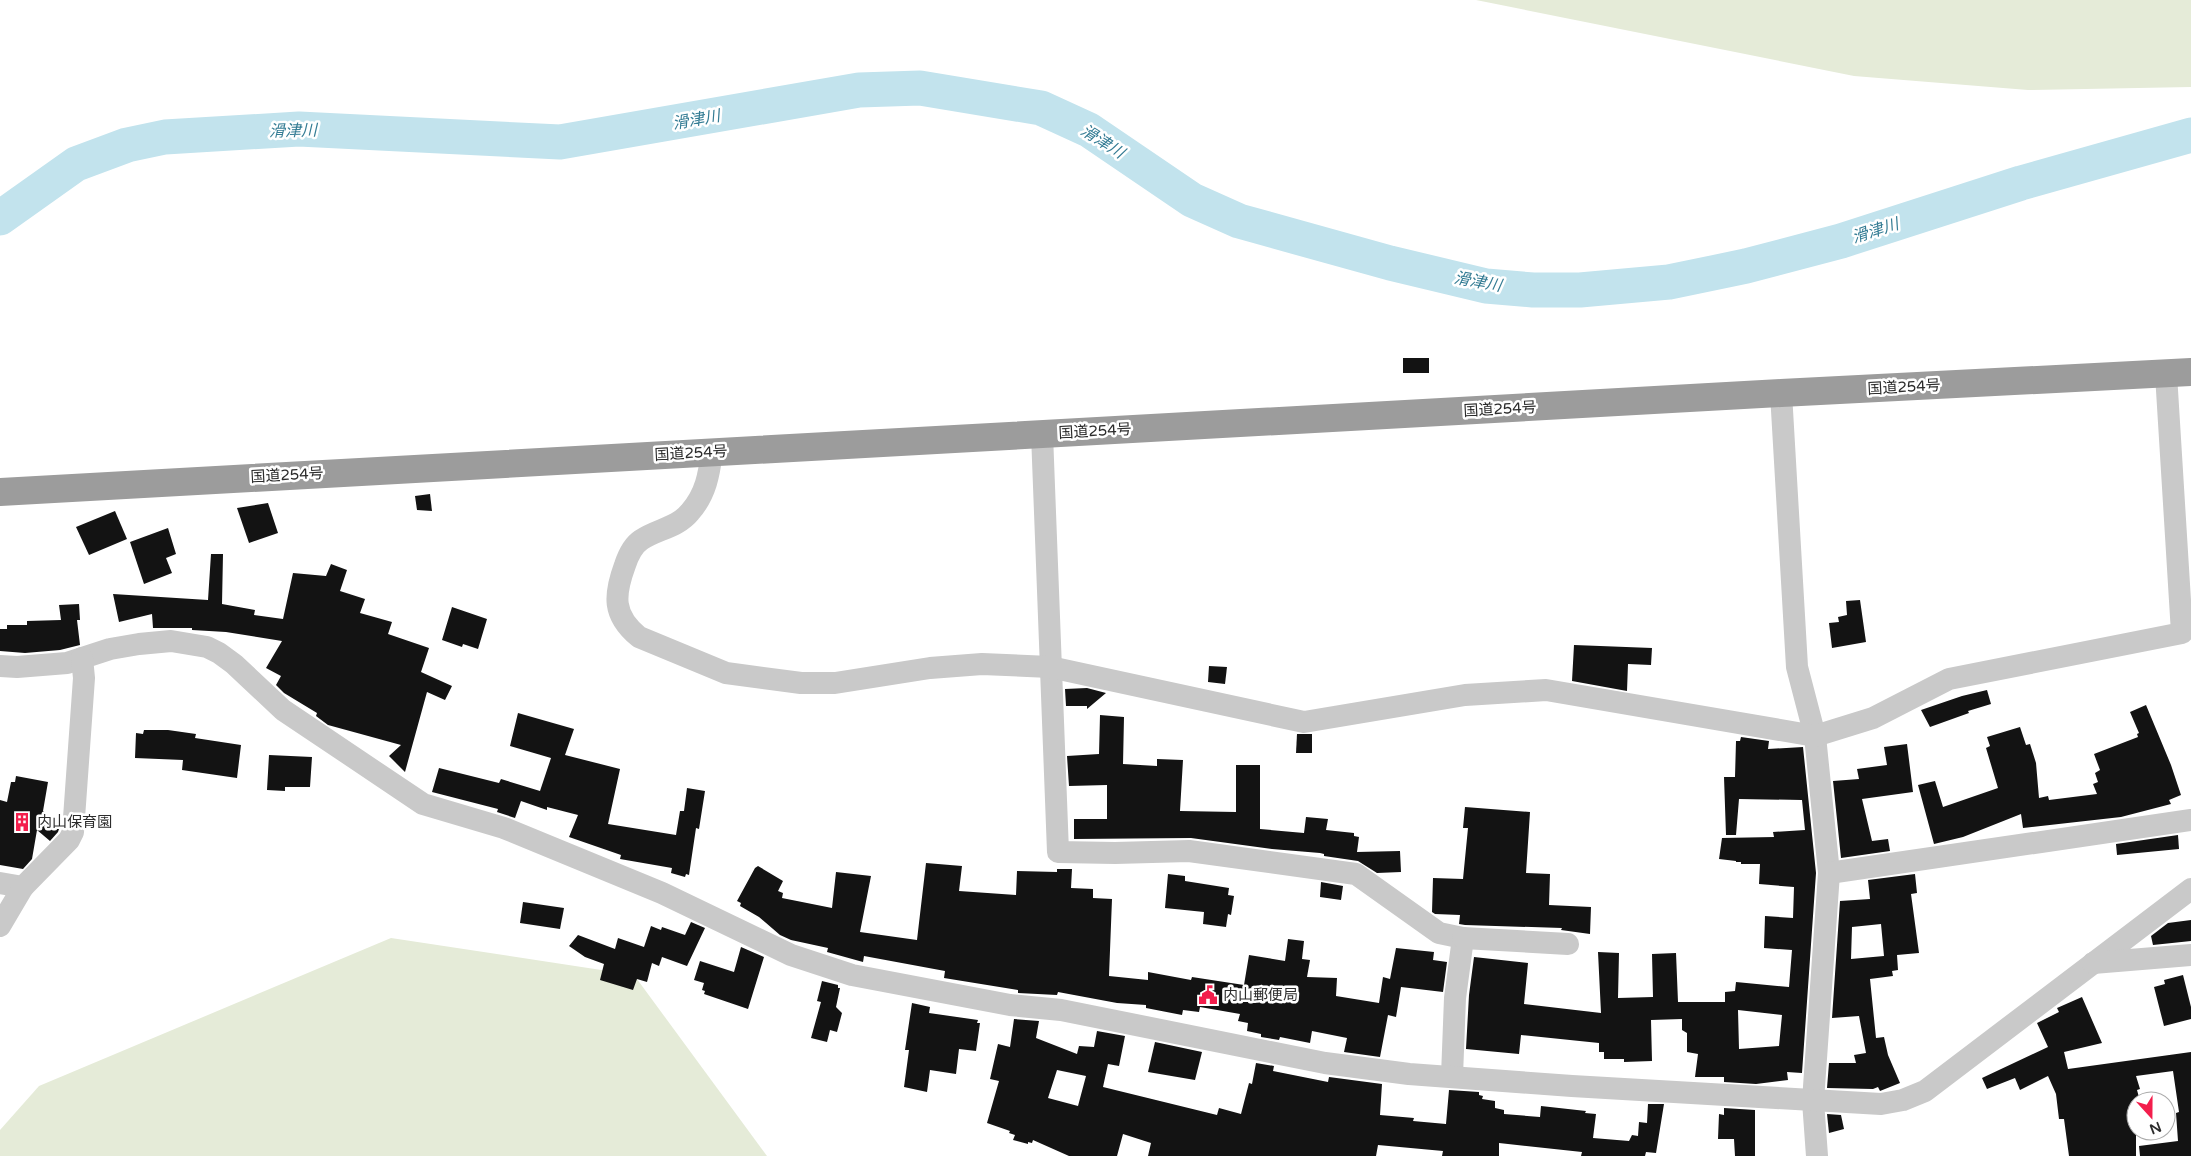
<svg xmlns="http://www.w3.org/2000/svg" width="2191" height="1156" font-family="'Varela Round','Noto Sans JP',sans-serif">
<rect width="100%" height="100%" fill="#fff"/>
<g fill="#e5ebd8">
<path d="M1476,0h715v87l-163,3 -174,-14z"/>
<path d="M391,938l243,37 133,181h-767v-26l39,-44z"/>
</g>
<g fill="none" stroke-linecap="round" stroke-linejoin="round">
<path stroke="#c2e3ed" stroke-width="35" d="M0,218l76,-54 51,-19 38,-8 134,-8 261,13 299,-52 61,-2 121,20 48,22 103,70 47,21 151,42 96,23 47,4h47l89,-8 77,-16 95,-25 180,-58 170,-48"/>
</g>
<g fill="#131313" fill-rule="evenodd">
<rect x="1403" y="358" width="26" height="15"/>
<path d="M430,494l2,17 -15,-1 -2,-14z"/>
<path d="M268,503l10,30 -29,10 -12,-35z"/>
<path d="M115,511l12,28 -38,16 -13,-28z"/>
<path d="M168,528l8,26 -10,4 6,15 -28,11 -14,-42z"/>
<path d="M211,554h12l-1,50 33,6 -1,5 29,4 10,-46 33,3 5,-12 16,6 -7,21 25,8 -5,14 32,9 -4,12 41,14 -8,24 31,14 -7,14 -18,-8 -22,80 -16,-16 12,-11 -73,-20 -12,-9 1,-3 -33,-20 -8,-8 5,-9 -15,-8 16,-27 -56,-9 -34,-2v-2h-39l-1,-14 -33,8 -6,-28 95,6z"/>
<path d="M1860,600l6,42 -34,6 -3,-25 10,-1 -1,-5 9,-2 -1,-14z"/>
<path d="M79,604l1,16h-3l3,25 -20,5 -35,3 -25,-2v-22h7v-4h20v-4l34,-1 -2,-15z"/>
<path d="M452,607l35,12 -9,30 -15,-5 -1,3 -20,-7z"/>
<path d="M1574,645l78,3 -1,17 -23,-1 -1,27 -55,-10z"/>
<path d="M1209,666l18,1 -2,17 -17,-2z"/>
<path d="M1087,688l19,5 -19,16v-3h-21l-1,-17z"/>
<path d="M1987,690l4,14 -23,7 1,2 -39,14 -9,-17 41,-14z"/>
<path d="M2146,705l25,60 10,30 -12,5 2,4 -50,13 -98,11 -2,-14 -58,23 -29,7 -16,-59 17,-4 8,26 55,-19 -12,-40 4,-2 -3,-9 33,-10 6,18 4,-1 6,19 3,35 9,-2 1,4 48,-6 -4,-10 5,-2 -3,-9 5,-3 -6,-16 44,-17 -1,-3 2,-1 -9,-21z"/>
<path d="M518,713l56,16 -9,26 55,14 -12,55 68,11 4,-24h4l3,-23 18,3 -6,38 -3,-1 -7,47 -3,-1 -1,3 -14,-4 1,-5 -52,-9 1,-4 -52,-18 9,-22 -31,-8v3l-26,-9 -6,17 -18,-6 1,-3 -66,-17 7,-24 60,15 2,-4 39,12 11,-33 -41,-12z"/>
<path d="M1100,715l24,2 -1,47 34,2v-7l26,1 -3,51 56,1v-47h24v64l44,4 2,-16 22,2 -2,11 28,3v3l5,1 -2,15 43,-1 1,21 -24,1 -19,-12 -34,-5v-2l-4,-1 -48,-4 -81,-11 -117,1v-20h33v-34l-38,1 -2,-30 32,-2z"/>
<path d="M144,730h24l28,4 -1,4 46,7 -4,33 -55,-8 1,-10 -48,-2 1,-25 7,1z"/>
<path d="M1297,734h15v19h-16z"/>
<path d="M1741,737l28,4 -1,8 35,-2 13,126 -14,200 -15,-1 1,8 -32,4 -32,-2v-5h-29l3,-23 -11,-2v-19l-5,-3v-11l-31,1 1,41 -28,1v-3h-20v-7h-5v-9l-78,-8 -2,19 -53,-5 3,-54 5,-38 54,6 -4,41 77,9 -3,-61 21,1 -1,45 35,-1 -1,-43 24,-1 2,49h47v-10l10,-1 1,-9 53,5 3,-37 -28,-2 1,-32 28,2 1,-31 -35,-3 1,-20h-19v-2h-5v-1l-17,-2 3,-21 52,-1 -1,-5 32,-2 -3,-30 -63,-1 -3,36h-10l-2,-58h11l1,-36h4zM1738,1010l44,5 -3,31 -40,3z"/>
<path d="M1907,744l6,48 -51,7 10,42 16,-2 2,12 -49,7 -8,-77 26,-2 -2,-10 30,-4 -3,-18z"/>
<path d="M269,755l43,2 -2,30h-25v4l-18,-1z"/>
<path d="M16,776l32,6 -5,29 17,15 -2,6 -8,9 -13,-11 -5,29 -9,10 -23,-4v-65l7,2 4,-20h4z"/>
<path d="M1465,807l65,5 -4,61 24,1 -1,31 42,2 -1,27 -29,-4 1,-2 -97,-3 -6,-1 1,-9 -25,-1 -3,-2 1,-34 30,1 5,-51h-5z"/>
<path d="M2178,835l1,14 -62,6 -1,-11z"/>
<path d="M926,863l36,3 -3,25 57,4 1,-24 40,1v-3h15l-1,19 22,1v9l19,1 -3,77 39,4v-8l43,8 1,-3 52,8 5,-30 36,6 3,-22 16,2 -2,18 8,1 -3,17 30,1 -1,18 43,7 4,-26 7,2 6,-31 38,4 -1,8 14,2 -4,30 -42,-5 -5,30 -8,-2 -8,42 -36,-5 3,-14 -35,-7 -2,12 -30,-6 -1,3 -18,-3v-3l-14,-3 1,-8 -10,-2 2,-7 -40,-7 -1,5 -16,-2 -1,5 -36,-7v-3l-29,-2 -59,-11 -1,3 -39,-2v-3l-74,-12 1,-7 -81,-15 -1,6 -36,-10 1,-4 -37,-8 -11,-5 -21,-18 -19,-11 1,-3 -4,-2 18,-33 3,-2 25,15 -5,10 5,2 -1,5 50,10 4,-36 35,4 -11,56 57,8z"/>
<path d="M1168,874l17,2v5l44,7 -1,7 6,1 -3,19 -3,-1 -2,13 -23,-3 1,-12 -39,-4z"/>
<path d="M1915,874l2,19 -6,1 8,59 -22,2 1,15 -6,1 1,5 -23,3 6,59 8,-1 4,18 12,28 -20,8 -2,-4 -5,2 -46,-1 2,-25h27l-2,-8 12,-2 -7,-37 -27,2 8,-117 30,-2 -2,-19zM1881,924l3,32 -33,3 1,-32z"/>
<path d="M1321,882l22,4 -2,14 -21,-3z"/>
<path d="M523,902l41,6 -4,21 -40,-6z"/>
<path d="M2191,920v21l-38,4 -2,-9 17,-13z"/>
<path d="M691,922l14,6 -18,38 -25,-9 -3,9 -7,-3 -5,19 -10,-3 -4,11 -33,-10 4,-16 -19,-7 -16,-11 9,-11 37,14 3,-11 26,9 7,-21 10,4 1,-3 23,8z"/>
<path d="M741,947l23,10 -16,52 -44,-15 1,-3 -3,-1 2,-7 -10,-3 6,-19 34,11z"/>
<path d="M2183,975l8,32v12l-27,7 -10,-39 11,-3 -1,-4z"/>
<path d="M822,981l16,4v3h2l-4,19 6,6 -5,19 -7,-2 -3,12 -16,-4 10,-36 -4,-1z"/>
<path d="M2082,997l20,46 -38,9 4,17 123,-17v104h-51l-1,-10 39,-5 -2,-28 3,-1 -6,-41 -37,5 4,13 -3,1 3,11h-4v55h-67l-5,-37h-5l-3,-25 -8,-18 -28,14 -5,-12 -28,11 -5,-11 66,-31 -11,-24 22,-11 -2,-4z"/>
<path d="M912,1003l18,4 -1,6 49,7 -1,3h3l-4,28 -17,-2 -3,25 -26,-4 -3,22 -23,-5 5,-37h-4z"/>
<path d="M1014,1019l25,2 -3,17 41,16 2,-8 15,1 3,-16 28,5 -6,30 -11,-2 -5,23 114,28 2,-7 22,6 8,-31 3,1 4,-21 18,3 -1,5 55,11 1,-5 53,7 -2,31 34,3 -1,3 33,3 3,-34 30,2v3l4,1 -1,3 13,2v7l9,2v4l36,3 1,-11 45,5 -1,2 11,1 -3,24 36,3 3,-6 6,1 1,-14 8,1 1,-19h16l-8,49 -10,-1 -1,4h-64l1,-4 -83,-9v13h-57l1,-5 -65,-6 -2,11h-228l3,-13 -28,-9 -6,22h-48l-36,-16 -1,3 -4,-1v2l-15,-4 2,-5 -6,-2 1,-2 -23,-8 12,-42 -9,-2 8,-35 12,3zM1057,1070l29,6 -8,30 -30,-8z"/>
<path d="M1155,1042l47,10 -7,28 -47,-8z"/>
<path d="M1724,1108l31,2v46h-20l-1,-17h-16l1,-25 5,1z"/>
<path d="M1827,1114l14,1 3,14 -15,4z"/>
</g>
<g fill="none" stroke-linecap="round" stroke-linejoin="round">
<g stroke="#c9c9c9" stroke-width="22">
<path d="M1781,393l16,274 18,69 14,137 -16,228 4,55"/>
<path d="M1042,434l16,418 57,1 74,-2 167,23 83,59 24,5 -8,60 -3,78"/>
<path d="M712,452c-3,22 -6,42 -22,60 -13,16 -33,17 -49,28 -9,6 -13,16 -16,25 -11,30 -13,50 14,72l87,36 75,10h34l95,-15 52,-4 68,3 254,55 161,-27 81,-5 269,46 58,-18 76,-39 233,-46 -16,-259"/>
<path d="M0,666l17,1 50,-4 43,-14 29,-5 32,-3 36,6 12,6 15,11 49,46 140,94 81,24 158,65 129,62 61,20 158,30 51,5 264,53 84,11 163,12 309,18 22,-4 22,-9 266,-202"/>
<path d="M1829,873l362,-53"/>
<path d="M0,883l23,4"/>
<path d="M0,926l23,-39 46,-47 4,-8 11,-154 -2,-20"/>
<path d="M1463,938l105,6"/>
<path d="M2093,963l98,-8"/>
</g>
<path stroke="#9c9c9c" stroke-width="28" d="M0,492l1781,-99 410,-21"/>
</g>
<defs>
<g id="building-bare" transform="scale(1.5)"><path d="M-4-6H4V6H1V3H-1V6H-4ZM-2.5-4.3h1.7v1.8h-1.7ZM.8-4.3h1.7v1.8H.8ZM-2.5-1h1.7V.8h-1.7ZM.8-1h1.7V.8H.8Z" fill="#f31e4c" stroke="#fff" stroke-width="2.5" paint-order="stroke"/></g>
<g id="civic-bare" transform="scale(1.5)"><path d="M-.6-6.5H3V-4.5H.6V-3L4-1V1h2V6H-6V1h2V-1L-.6-3ZM-1.2 2.5V6h2.4V2.5Z" fill="#f31e4c" stroke="#fff" stroke-width="2.5" paint-order="stroke"/></g>
</defs>
<g fill-rule="evenodd">
<use href="#building-bare" x="22" y="822"/>
<use href="#civic-bare" x="1208" y="995"/>
</g>
<g text-anchor="middle" stroke-width="5" stroke-linejoin="round" paint-order="stroke">
<g font-size="15" fill="#2c2c2c" stroke="#fff">
<text transform="translate(1904 387) rotate(-3)" y="5">国道254号</text>
<text transform="translate(1500 409) rotate(-3)" y="5">国道254号</text>
<text transform="translate(1095 431) rotate(-3)" y="5">国道254号</text>
<text transform="translate(691 453) rotate(-3)" y="5">国道254号</text>
<text transform="translate(287 475) rotate(-3)" y="5">国道254号</text>
</g>
<g font-size="15" fill="#2c2c2c" stroke="#fff" text-anchor="start">
<text x="37" y="827">内山保育園</text>
<text x="1223" y="1000">内山郵便局</text>
</g>
<g font-size="16" font-style="italic" fill="#347c94" stroke="#fff">
<text transform="translate(696 119) rotate(-10)" y="6">滑津川</text>
<text transform="translate(293 130) rotate(-1)" y="6">滑津川</text>
<text transform="translate(1103 141) rotate(32)" y="6">滑津川</text>
<text transform="translate(1875 230) rotate(-18)" y="6">滑津川</text>
<text transform="translate(1478 281) rotate(10)" y="6">滑津川</text>
</g>
</g>
<g transform="translate(2151 1116) rotate(159)"><circle r="24" fill="#ffffff" stroke="#ababab"/>
<path d="M0-4L9 19L0 12L-9 19Z" fill="#f31e4c"/>
<text y="-8" font-size="14" font-weight="bold" text-anchor="middle" fill="#2c2c2c">N</text>
</g>
</svg>
